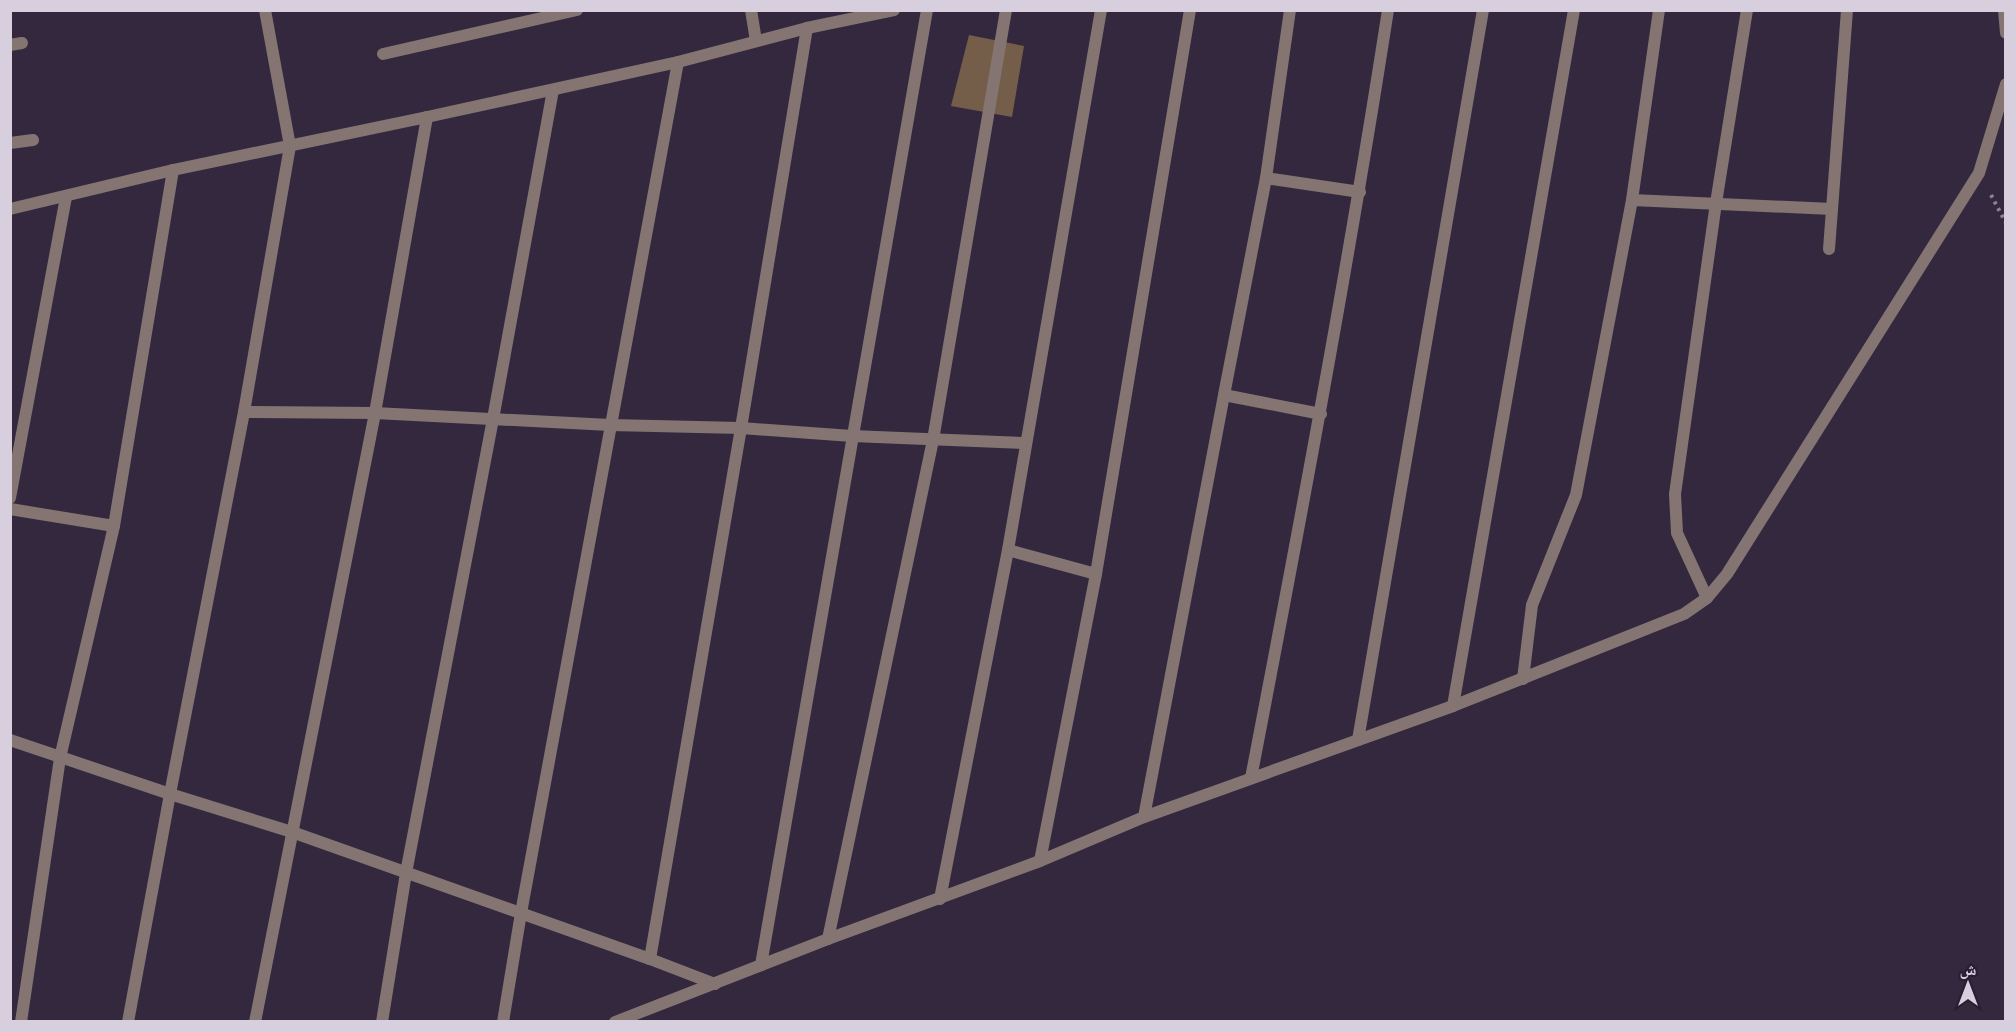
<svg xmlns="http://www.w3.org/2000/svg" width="2016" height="1032" font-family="'Varela Round','Noto Naskh Arabic',sans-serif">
<rect width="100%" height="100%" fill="#34283e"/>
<path fill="#745e4a" d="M969,35l55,11 -12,71 -61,-11z"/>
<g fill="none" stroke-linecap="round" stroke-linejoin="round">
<path stroke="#8c8294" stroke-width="4" stroke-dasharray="3 4.5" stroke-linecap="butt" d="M1991,195l15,28"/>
<g stroke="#847572" stroke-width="12">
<path d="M751,10l5,31"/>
<path d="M1290,10l-24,168 -42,217 97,19"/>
<path d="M2004,10l2,23"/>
<path d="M10,45l12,-2"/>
<path d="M383,54l194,-44"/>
<path d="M10,143l23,-3"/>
<path d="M1266,178l94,14"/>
<path d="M1632,200l200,9"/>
<path d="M10,209l163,-39 254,-53 251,-55 129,-34 87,-18"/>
<path d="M1829,249l18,-239"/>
<path d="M244,412l131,1 235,12 131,3 111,8 173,7"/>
<path d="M10,498l56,-301"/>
<path d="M10,509l104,17"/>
<path d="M1096,574l94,-564"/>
<path d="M1707,598l-30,-65 -2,-39 41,-291 31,-193"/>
<path d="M1523,679l9,-74 44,-110 56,-295 27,-190"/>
<path d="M1453,706l121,-696"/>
<path d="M10,740l160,54 122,38 358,127 65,25"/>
<path d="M1358,740l125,-730"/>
<path d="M1251,778c49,-255 97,-510 137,-768"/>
<path d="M1144,817l80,-422"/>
<path d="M1040,861l56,-287 -88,-24 93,-540"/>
<path d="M940,899l68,-349"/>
<path d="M828,939l105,-499 73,-430"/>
<path d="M650,959l91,-531 66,-400"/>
<path d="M761,965l166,-955"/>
<path d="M21,1022l39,-264 54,-232 59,-356"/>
<path d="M128,1022l42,-228 74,-382 46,-266 -25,-136"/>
<path d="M255,1022l120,-609 52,-296"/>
<path d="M382,1022l24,-149 87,-454 60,-329"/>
<path d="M503,1022l18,-109 157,-851"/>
<path d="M615,1022l213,-83 212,-78 104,-44 309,-111 231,-92 23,-16 20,-24 252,-401 27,-89"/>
</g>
</g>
<rect width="2016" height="1032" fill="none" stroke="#d7cfdd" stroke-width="24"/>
<g transform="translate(1968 984)" stroke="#2a1e34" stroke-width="4.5" paint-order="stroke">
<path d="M0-4.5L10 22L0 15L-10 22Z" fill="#d7cfdd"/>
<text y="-9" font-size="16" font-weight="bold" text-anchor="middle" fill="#d7cfdd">ش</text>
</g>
</svg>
